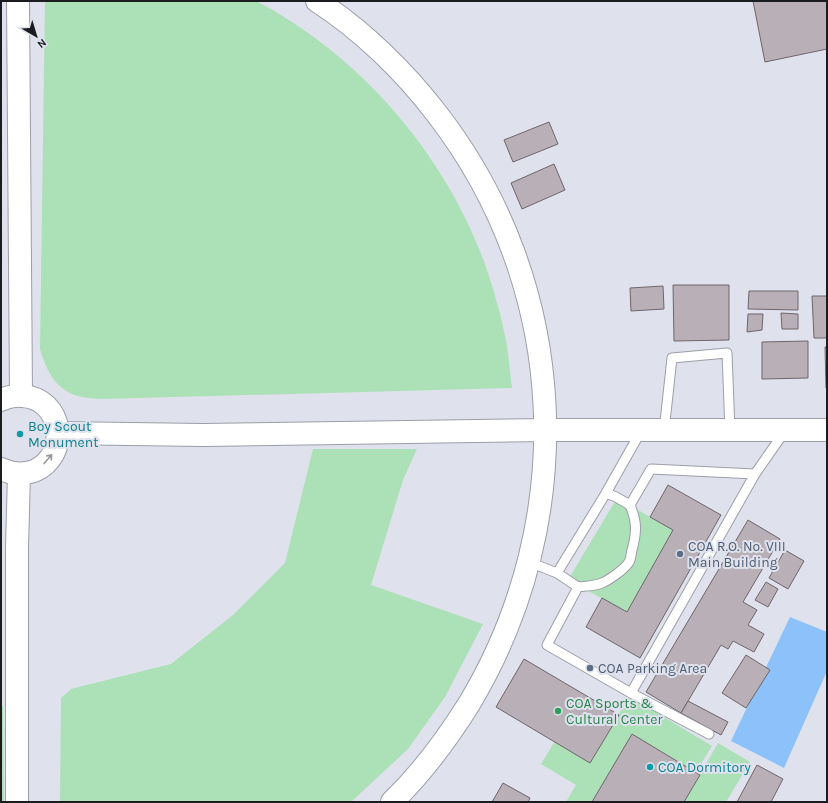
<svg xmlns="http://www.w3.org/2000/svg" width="828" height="803" font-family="Karla,sans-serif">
<rect width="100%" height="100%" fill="#dfe2ec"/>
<g fill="#ace0b7">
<path d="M45,1h211c104,54 189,153 229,263 9,27 17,54 22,82 2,14 3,28 5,42l-412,11c-7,-1 -15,-1 -22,-3 -22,-6 -32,-26 -38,-47z"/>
<path d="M313,449h104l-14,31 -32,105 112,39 -38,73 -37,52 -57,53h-291l1,-104 10,-9 100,-25 62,-49 52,-52z"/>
<path d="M617,498l56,32 -46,82 -59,-32z"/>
<path d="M629,696l83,50 -16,26 -64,-38 -40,68h-26l10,-17 -35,-21 14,-23 35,22 24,-40z"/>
<path d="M1,705l2,1 1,96h-3z"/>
<path d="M718,743l32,19 -24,40h-42z"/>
</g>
<path fill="#8cc1f9" d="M790,617l37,15v39l-43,97 -53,-27z"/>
<g fill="#b9b0b7" stroke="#6e656c">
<path d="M753,1h74v48l-62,13z"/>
<path d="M549,122l9,22 -45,18 -9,-22z"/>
<path d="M554,164l11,26 -43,19 -11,-26z"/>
<path d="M673,285h56v55l-55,1z"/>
<path d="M663,286l1,23 -33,2 -1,-23z"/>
<path d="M749,291h49v19l-50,-1z"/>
<path d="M812,296h15v42h-13z"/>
<path d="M781,313l17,1v15h-16z"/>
<path d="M748,314h15l-1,16 -15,2z"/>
<path d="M808,341v37l-46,1v-37z"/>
<path d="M825,347h2v41h-1z"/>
<path d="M668,485l53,30 -81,143 -54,-31 16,-29 25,14 46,-82 -23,-13z"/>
<path d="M748,520l32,19 -37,63 14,8 -9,15 16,9 -10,18 -21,-11 -5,8 -7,-4 -40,68 -35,-21z"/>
<path d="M785,550l19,11 -16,28 -19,-11z"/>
<path d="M766,582l12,7 -10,18 -13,-7z"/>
<path d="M746,655l24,15 -24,38 -24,-15z"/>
<path d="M524,659l95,56 -29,48 -94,-56z"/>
<path d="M688,701l40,21 -7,13 -40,-22z"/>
<path d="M632,734l68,41 -16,27h-92z"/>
<path d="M757,765l26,14 -12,23h-34z"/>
<path d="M503,783l27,15 -2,4h-36z"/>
</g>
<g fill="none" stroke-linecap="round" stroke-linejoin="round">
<g stroke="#9c9ea8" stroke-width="11">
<g id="lane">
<path d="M664,431l8,-73 55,-5 3,78"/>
<path d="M606,493l10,4 14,8"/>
<path d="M529,562l28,11 49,-80 35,-62"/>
<path d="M557,573l21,14"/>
<path d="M631,693l-84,-48 31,-58c8,-1 17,-1 24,-4 7,-3 23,-14 27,-21 2,-3 2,-8 3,-12 5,-18 5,-28 -2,-45l21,-36 104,5"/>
<path d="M709,734l-78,-41 124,-219 30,-43"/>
</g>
</g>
<g stroke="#9c9ea8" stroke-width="24">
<g id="secondary">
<path d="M18,1l3,394"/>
<path d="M317,1c45,29 88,71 120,113 133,172 143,405 32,590 -22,35 -47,69 -77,98"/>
<path d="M1,400c7,-3 13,-5 21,-4 41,2 49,59 12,75 -11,4 -22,3 -33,-2"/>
<path d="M58,433l145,2 343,-5h281"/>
<path d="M17,802v-255l2,-73"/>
</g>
</g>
<use href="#lane" stroke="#fff" stroke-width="9"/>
<use href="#secondary" stroke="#fff" stroke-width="22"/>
</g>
<defs><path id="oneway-shaft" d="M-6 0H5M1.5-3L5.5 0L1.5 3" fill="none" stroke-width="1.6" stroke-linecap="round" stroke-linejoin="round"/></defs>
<use stroke="#98999b" href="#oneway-shaft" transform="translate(48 459) rotate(-49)"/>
<g fill="#0f9aa8" stroke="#dfe2ec" stroke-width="1.5">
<circle cx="20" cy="434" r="4"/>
<circle cx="650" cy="767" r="4"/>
</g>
<g fill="#5c6f8a" stroke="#dfe2ec" stroke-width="1.5">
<circle cx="680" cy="554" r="4"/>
<circle cx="590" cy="668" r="4"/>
</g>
<circle fill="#2e9e5b" stroke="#dfe2ec" stroke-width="1.5" cx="558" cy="711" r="4"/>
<g text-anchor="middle" stroke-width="4" stroke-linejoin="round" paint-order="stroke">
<g font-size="14" fill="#0d838f" stroke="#dfe2ec" text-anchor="start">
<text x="28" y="431">Boy Scout<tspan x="28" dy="16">Monument</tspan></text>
<text x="658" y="772">COA Dormitory</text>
</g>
<g font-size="14" fill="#4e5e75" stroke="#dfe2ec" text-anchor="start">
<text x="688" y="551">COA R.O. No. VIII<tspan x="688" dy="16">Main Building</tspan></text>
<text x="598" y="673">COA Parking Area</text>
</g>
<g font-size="14" fill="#27864d" stroke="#dfe2ec" text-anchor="start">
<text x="566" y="708">COA Sports &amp;<tspan x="566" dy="16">Cultural Center</tspan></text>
</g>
</g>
<rect width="828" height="803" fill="none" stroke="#1b1c20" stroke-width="4"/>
<g transform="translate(36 36) rotate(142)" stroke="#dfe2ec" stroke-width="3" paint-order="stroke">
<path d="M0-3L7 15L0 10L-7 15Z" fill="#1b1c20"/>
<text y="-6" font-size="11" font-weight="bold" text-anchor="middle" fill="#1b1c20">N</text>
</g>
</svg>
